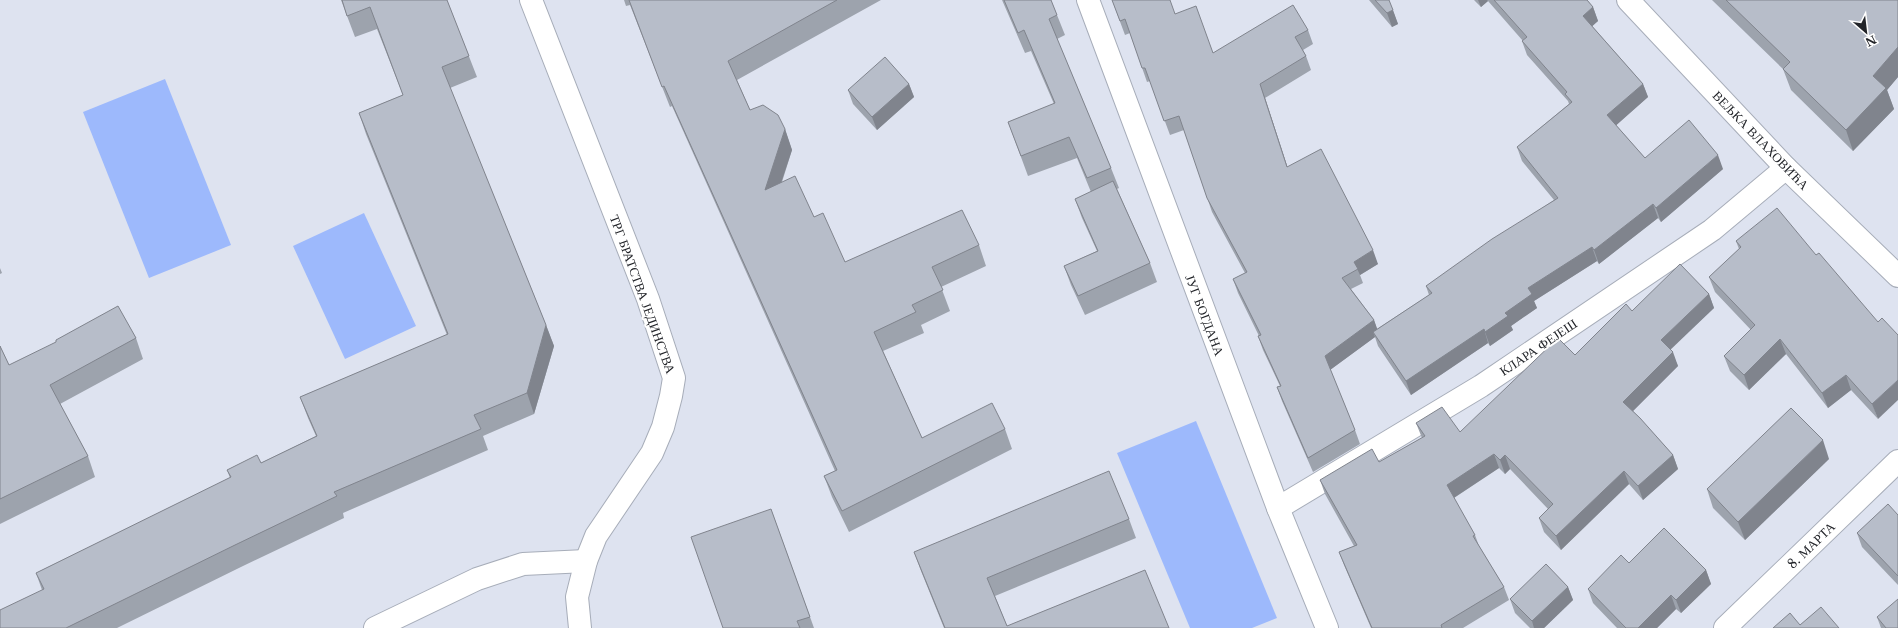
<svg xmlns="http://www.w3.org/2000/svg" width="1898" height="628" font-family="'Libre Baskerville',serif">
<rect width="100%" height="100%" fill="#dee3f0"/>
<g fill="#9db9fc">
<path d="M165,79l66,166 -82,33 -66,-166z"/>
<path d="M364,213l52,113 -71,33 -52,-113z"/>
<path d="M1196,421l81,197 -25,10h-62l-73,-175z"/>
</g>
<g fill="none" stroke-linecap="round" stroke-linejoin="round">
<g stroke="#a7adb9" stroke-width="24">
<g id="street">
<path d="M1088,0l190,508 49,120"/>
<path d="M1628,0l158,168 112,108"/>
<path d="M1278,508l203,-122 231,-156 74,-62"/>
<path d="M375,628l102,-49 46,-15 63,-3"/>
<path d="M1725,628l173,-167"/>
</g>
</g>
<g stroke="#a7adb9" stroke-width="24">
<path id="secondary" d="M531,0l117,299 26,79 -3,18 -8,31 -11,26 -56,83 -10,25 -9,36 3,31"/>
</g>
<use href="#street" stroke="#fff" stroke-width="22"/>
<use href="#secondary" stroke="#fff" stroke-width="22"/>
</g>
<g fill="#9da3ad">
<path d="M341,0h106l30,77 -27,11 96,237 8,21 -20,68 -51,22 5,14 -145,63 1,5 -101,48 -126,62h-117l42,-38 -6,-17 194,-95 -3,-8 34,-7 55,-27 -8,-18 -8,-21 147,-62 -81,-201 -7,-21 44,-18 -26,-66 -22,8z"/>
<path d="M624,0h257l-144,80 13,30 35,19 7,21 -10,32 32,35 31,45 134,-17 7,21 -45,21 9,24 -29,14 3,8 -41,18 39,87 83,-9 7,20 -163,83 -17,-35 -8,-21 11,-5 -163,-365 -2,1 -40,-102 -4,1z"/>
<path d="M1002,0h49l14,35 -8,4 54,129 8,20 -2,1 33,74 7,19 -72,33 -14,-30 -7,-19 33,-15 -15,-33 -7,-19 16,-7 -14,-34 -49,18 -20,-54 46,-18 -23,-53 -6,2z"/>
<path d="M1112,0l63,14 38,39 95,-23 5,14 -10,6 3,6 5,14 -46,28 22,68 91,98 -18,11 3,8 -12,6 23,31 3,9 52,-34 -3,-9 128,-86 -32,-39 -5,-14 52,-43 -1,-3 -41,-46 -5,-14h1l-35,-40 -7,6 -7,-7h113l6,7 5,14 -6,5 51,58 5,13 -32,28 29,33 78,11 -62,53 -3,-4 -59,46 -2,-3 -63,40 3,7 -26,18 2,4 -23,16 -2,-3 -77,52 -33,-49 -3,-9 -45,33 25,60 5,14 -47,28 -31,-71 -5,-14 3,-1 -17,-36 -5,-14h1l-21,-43 -5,-14 12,-6 -33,-61 -28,-82 -14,5 -20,-54 -3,1 -17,-49 -5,2z"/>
<path d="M1369,0h20v1l9,23 -6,3z"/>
<path d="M1712,0h186v77l-11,13 7,19 -41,42 -62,-61 -8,-21z"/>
<path d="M909,84l5,13 -37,33 -24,-26 -5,-14z"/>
<path d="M1736,241l80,14 3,-2 59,166 -27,-29 -23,18 -42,-54 -37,36 -19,-19 -6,-15 27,-26 -36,-38 -6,-15 30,-28z"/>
<path d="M0,268l2,5 -2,1z"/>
<path d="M1709,294l5,14 -44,41 8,17 -45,45 40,44 5,14 -35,31 -14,-16 -68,66 -17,-18 -5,-14 9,-9 -38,-40 -5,5 -6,-6 -45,30 21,37 4,11 25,41 5,13 -46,28h-92l-27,-63 -5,-13 15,-6 -29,-52 -5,-14 59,-18 43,-24 -6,-15 44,9 115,-77 57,-44z"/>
<path d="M136,338l7,21 -83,45 28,52 7,21 -95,47v-178l9,19z"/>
<path d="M1829,459l-84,81 -32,-32 -6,-19z"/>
<path d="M771,509l43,119h-91z"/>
<path d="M1898,515v70l-36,-38 -5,-14z"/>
<path d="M1129,519l7,19 -141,58 12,30 162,2h-225l-23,-57 -7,-19z"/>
<path d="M1629,563l77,7 5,14 -30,29 -5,-4 -19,19h-40l-24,-25 -5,-14z"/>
<path d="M1568,587l5,13 -29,28h-14l-15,-15 -5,-14z"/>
<path d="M1877,617l21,11h-17z"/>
</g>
<g fill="#80848d">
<path d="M1478,0h9l1,1 -7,6z"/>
<path d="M1593,7l5,14 -10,9 -5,-14z"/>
<path d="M1393,10l5,14 -6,3 -5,-14z"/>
<path d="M1898,47v30l-11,13 7,19 -41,42 -7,-21 27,-54z"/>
<path d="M909,84l5,13 -37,33 -5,-13z"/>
<path d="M1260,84l5,14 27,83 -5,-14z"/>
<path d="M1643,84l5,13 -36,32 -5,-14z"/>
<path d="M785,129l7,21 -20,60 -7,-20z"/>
<path d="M1718,155l5,14 -62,53 -5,-14z"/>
<path d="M1653,204l5,14 -59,46 -5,-14z"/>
<path d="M1592,247l5,14 -63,40 3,7 -26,18 2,4 -23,16 -5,-14 20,-19 23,-25z"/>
<path d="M1373,250l5,14 -18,11 -6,-13z"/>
<path d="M1709,294l5,14 -48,46 -5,-14z"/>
<path d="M1374,320l5,14 -6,-2 2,5 -45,33 -5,-14z"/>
<path d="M546,325l8,21 -20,68 -7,-21z"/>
<path d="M1484,329l4,14 -77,52 -5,-14z"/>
<path d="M1780,339l6,15 -37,36 -5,-15z"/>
<path d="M1673,352l5,14 -50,50 -5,-14z"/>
<path d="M1846,375l5,15 -23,18 -6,-15z"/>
<path d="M1898,380v20l-20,19 -6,-15z"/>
<path d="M1823,440l6,19 -84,81 -7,-18z"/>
<path d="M1494,454l5,14 -47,31 -5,-14z"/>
<path d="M1505,455l5,14 -5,5 -5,-14z"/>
<path d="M1673,455l5,14 -35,31 -5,-14z"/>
<path d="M1624,471l5,13 -68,66 -5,-14z"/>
<path d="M1706,570l5,14 -30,29 -5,-13z"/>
<path d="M1568,587l5,13 -29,28h-10l-2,-7z"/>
<path d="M1671,595l5,14 -19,19h-19z"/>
</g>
<g fill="#b7bdc9" stroke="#80848d">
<path d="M342,0h105l22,56 -27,11 104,258 -19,68 -53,22 7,14 -147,63 3,4 -102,49 -169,83h-66v-18l44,-21 -8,-16 195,-96 -4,-7 30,-15 4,8 56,-27 -17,-39 148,-63 -89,-221 44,-18 -33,-88 -23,9z"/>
<path d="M629,0h208l-109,61 22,49 13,-5 15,10 7,14 -20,61 30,-14 19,41 9,-4 22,49 117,-52 17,35 -47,22 11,23 -31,15 4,7 -42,20 48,106 70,-35 13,26 -163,82 -18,-35 13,-6 -173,-384 -2,1z"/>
<path d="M1004,0h47l6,15 -8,4 62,149 -24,10 -18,-41 -48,19 -13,-34 47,-19 -31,-73 -6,3z"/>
<path d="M1112,0h58l5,14 21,-8 17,47 80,-48 15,25 -13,7 11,19 -46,28 27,83 34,-18 52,101 -19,12 4,7 -16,9 32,42 -49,36 30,74 -47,28 -31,-71 4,-1 -23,-50 3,-1 -28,-56 14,-7 -40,-74 -28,-82 -15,5 -19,-53h-3l-17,-49 -5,2z"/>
<path d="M1375,0h14l4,10 -6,3z"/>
<path d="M1494,0h93l6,7 -10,9 60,68 -36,31 38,43 44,-38 29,35 -62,53 -3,-4 -59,46 -2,-3 -64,41 4,6 -27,19 3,3 -23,16 -1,-3 -78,52 -33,-49 59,-39 -6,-7 66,-47 66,-41 -41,-51 55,-45 -7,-8 2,-2 -45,-51 5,-4z"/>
<path d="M1726,0h172v47l-25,29 13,12 -40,42 -63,-61 7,-7z"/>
<path d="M885,57l24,27 -37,33 -24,-27z"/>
<path d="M1113,181l37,82 -72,33 -14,-30 34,-15 -23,-52z"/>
<path d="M1777,208l39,47 3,-2 59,69 4,-4 16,17v45l-26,24 -26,-29 -24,18 -42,-54 -36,36 -20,-19 31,-31 -46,-48 32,-30 -5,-6z"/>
<path d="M1680,264l29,30 -48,46 12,12 -50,50 17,16 33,37 -35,31 -14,-15 -68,65 -17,-18 14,-14 -48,-49 -5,5 -6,-6 -47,31 28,50 -2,1 31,51 -63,38 1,3h-70l-33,-76 18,-7 -37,-65 52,-31 7,13 46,-26 -9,-13 26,-16 18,25 98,-94 17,17 51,-51 6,7z"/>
<path d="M118,306l18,32 -86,47 38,71 -88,43v-153l9,19 47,-23v-2z"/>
<path d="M1791,408l32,32 -85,82 -31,-33z"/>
<path d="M1109,471l20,48 -142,59 20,48 138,-56 24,58h-224l-31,-76z"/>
<path d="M1888,504l10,11v61l-41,-43z"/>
<path d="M771,509l39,108 -13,4 3,7h-77l-32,-91z"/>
<path d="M1664,528l42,42 -30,30 -5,-5 -33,33h-12l-38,-39 33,-34 8,8z"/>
<path d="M1546,564l22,23 -36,34 -22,-22z"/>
<path d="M1898,599v29h-12l-9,-11z"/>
<path d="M1821,607l18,21h-66l17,-15 10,12z"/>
</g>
<g text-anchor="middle" stroke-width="4" stroke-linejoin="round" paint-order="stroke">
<g font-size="13" fill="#222429" stroke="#fff">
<text transform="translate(1761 140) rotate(46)" y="5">ВЕЉКА ВЛАХОВИЋА</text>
<text transform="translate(643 294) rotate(70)" y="5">ТРГ БРАТСТВА ЈЕДИНСТВА</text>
<text transform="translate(1205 315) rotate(69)" y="5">ЈУГ БОГДАНА</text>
<text transform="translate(1538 347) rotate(-34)" y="5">КЛАРА ФЕЈЕШ</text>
<text transform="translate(1811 545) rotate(-44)" y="5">8. МАРТА</text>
</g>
</g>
<g transform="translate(1866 32) rotate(152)" stroke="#ffffff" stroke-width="3" paint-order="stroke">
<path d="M0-3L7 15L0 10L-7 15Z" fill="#222429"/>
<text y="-6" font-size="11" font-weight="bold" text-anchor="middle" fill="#222429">N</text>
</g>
</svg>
